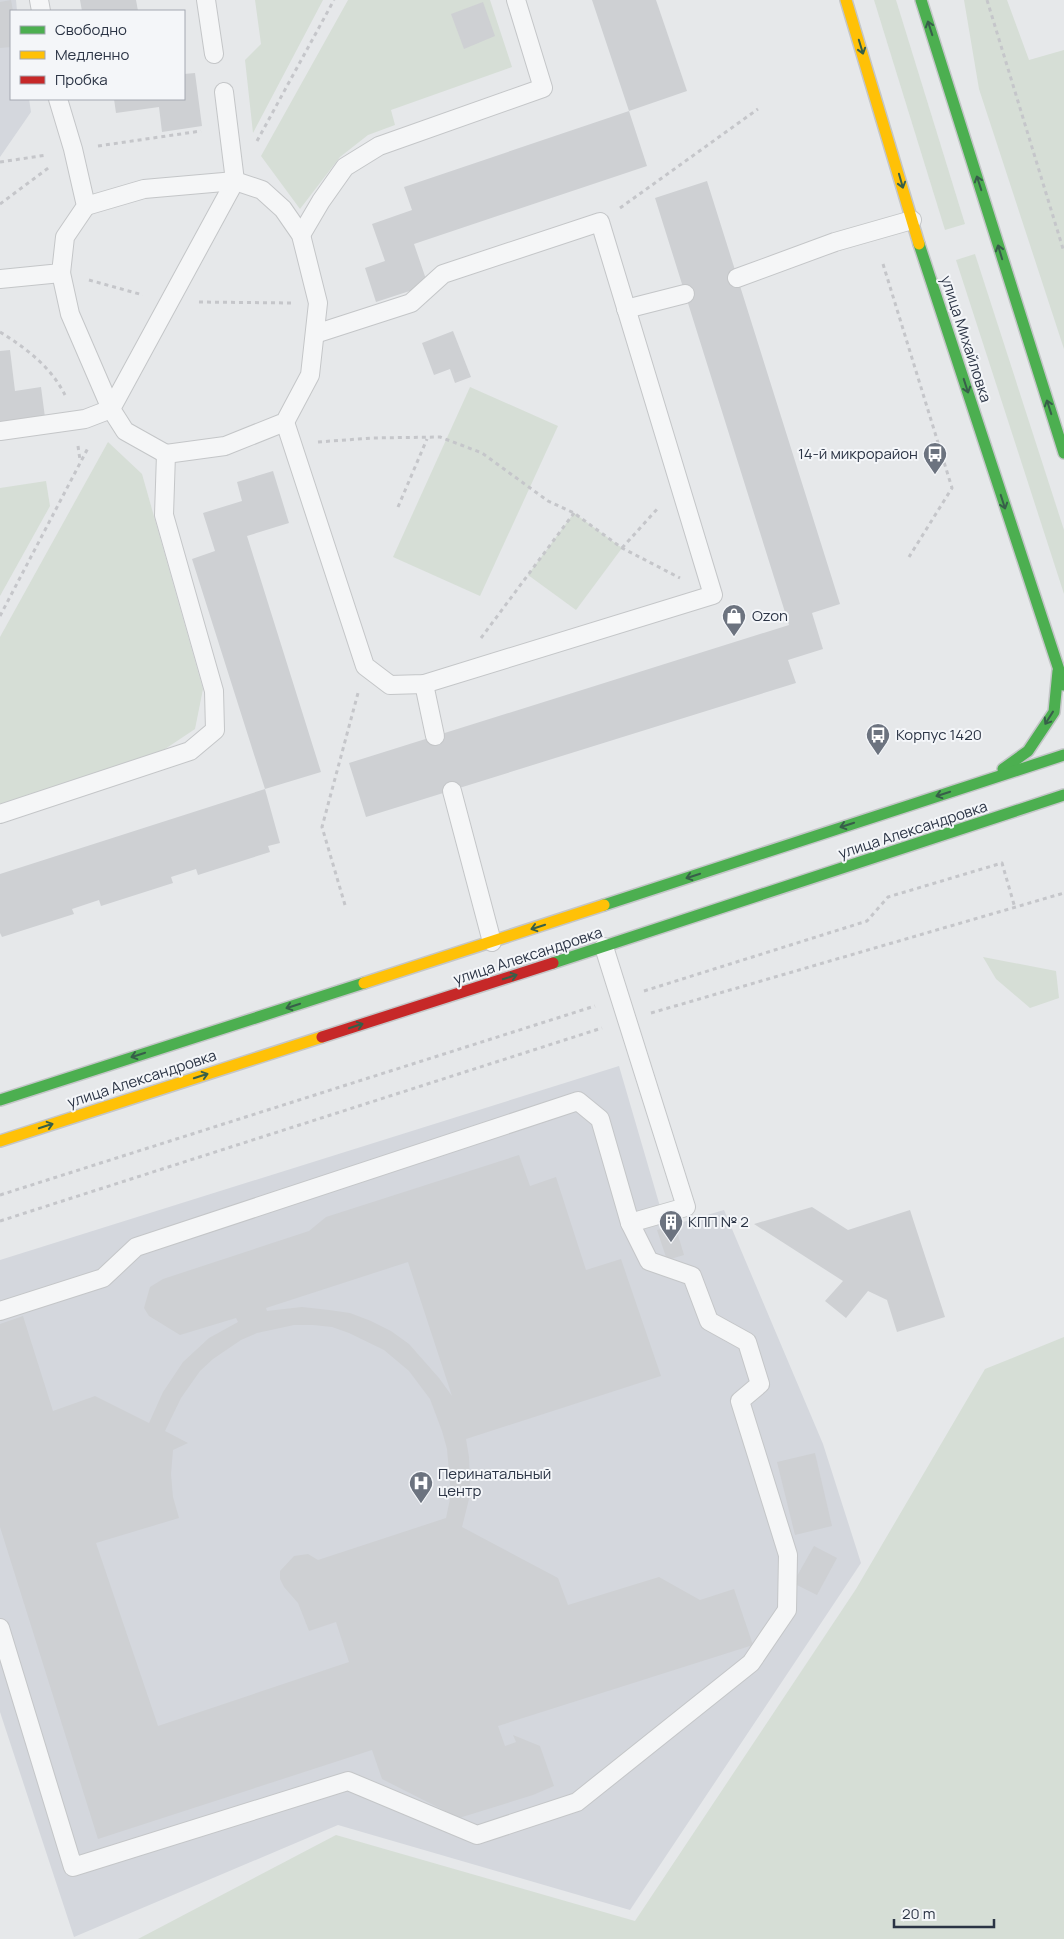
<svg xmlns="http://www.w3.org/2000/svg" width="1064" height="1939" font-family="Manrope,sans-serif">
<rect width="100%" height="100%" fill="#e6e8ea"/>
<g fill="#d4d7dd">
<path d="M0,0h16l1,11h-6v88h18l2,13 -31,45z"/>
<path d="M619,1066l47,161 58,-17 99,234 38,119 -231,347 -292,-85 -264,112 -74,-225v-452z"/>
</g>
<g fill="#d6ded6">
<path d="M255,0h68l-70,133 -8,-73 16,-16z"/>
<path d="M348,0h142l22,67 -121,43 4,15 -27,10 -28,22 -40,52 -39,-53z"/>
<path d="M874,0h22l69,224 -20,6z"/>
<path d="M964,0h43l22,60 35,-10v299l-85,-260z"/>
<path d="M975,254l89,276v64l-108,-334z"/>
<path d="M470,387l88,39 -78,170 -87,-39z"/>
<path d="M108,442l34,32 61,215 -8,40 -36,24 -159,51v-167z"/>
<path d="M46,481l4,25 -50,90v-108z"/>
<path d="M574,513l48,35 -46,62 -48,-35z"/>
<path d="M983,957l73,14 3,27 -29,10 -34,-29z"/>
<path d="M1064,1337v602h-926l198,-104 299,86 221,-332 129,-220z"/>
</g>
<g fill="#ced0d3" fill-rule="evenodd">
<path d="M11,0l2,11 -2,36 -11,1v-46z"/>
<path d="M80,0h56l2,11h-56z"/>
<path d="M592,0h64l31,91 -58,20z"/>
<path d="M483,2l12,34 -31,13 -13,-35z"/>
<path d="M195,73l7,53 -40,6 -3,-25 -43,6 -2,-14h70v-25z"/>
<path d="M629,111l18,55 -233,78 14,41 -52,17 -11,-34 20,-7 -13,-37 40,-14 -8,-23z"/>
<path d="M707,181l133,423 -28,9 11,36 -35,11 8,23 -430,134 -17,-54 440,-138 -134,-427z"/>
<path d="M453,331l18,46 -16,6 -5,-14 -16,6 -12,-32z"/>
<path d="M10,350l5,41 26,-4 5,38 -46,5v-79z"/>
<path d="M273,471l16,52 -42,13 74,236 -56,17 -73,-230 23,-8 -12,-38 39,-12 -5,-19z"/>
<path d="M265,789l15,54 -12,3 2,6 -72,23 -2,-6 -25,8 2,6 -72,23 -2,-6 -27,9 2,5 -72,23 -2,-4v-59z"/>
<path d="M519,1155l11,31 26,-9 30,93 35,-11 40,117 -195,63 3,18 1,25 -1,17 -7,28 96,51 10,27 91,-28 41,23 34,-11 19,56 -255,81 7,20 11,-4 -3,-7 27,11 14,40 -21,9 -74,23 -77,-39 -10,-29 -274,89 -98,-312v-203l23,-8 30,95 42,-15 54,27 14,-31 20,-30 26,-24 29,-16 -2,-4 -56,17 -31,-19 -5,-8 6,-21 13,-8 146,-48 17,-14zM408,1262l44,134 -13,-18 -30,-34 -18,-13 -20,-10 -21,-8 -21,-3 -27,-3 -35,4 -1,-3zM294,1325h19l19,2 17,6 35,17 25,21 21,28 12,32 5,18 3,34v16l-4,19 -128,42 -10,-6 -14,2 -14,15v8l4,8 14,16 11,28 27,-9 13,40 -191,64 -62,-183 83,-25 -6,-21 -2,-23 2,-24 15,-7 -23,-12 16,-33 19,-27 13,-12 28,-19 16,-7z"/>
<path d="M812,1207l36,23 62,-20 35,107 -48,15 -10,-32 -19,-9 -22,27 -21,-17 18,-20 -89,-57z"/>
<path d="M675,1225l9,30 -17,5 -10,-30z"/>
<path d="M815,1453l17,73 -37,9 -18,-73z"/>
<path d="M814,1546l23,12 -20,37 -24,-12z"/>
</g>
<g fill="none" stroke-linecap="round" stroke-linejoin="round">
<g stroke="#c4c6c8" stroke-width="20">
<g id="lane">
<path d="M39,0l2,11"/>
<path d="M206,0l8,54"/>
<path d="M301,235l20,-34 24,-34 34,-21 164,-58 -27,-88"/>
<path d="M737,278l98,-36 77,-22"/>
<path d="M0,279l61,-6 4,-36 21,-31 -13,-57 -15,-50"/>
<path d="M626,309l59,-15"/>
<path d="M285,422l80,244 25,19 34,-1 289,-89 -113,-373 -157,52 -32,29 -96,31"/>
<path d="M0,431l85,-12 26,-10 -41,-95 -9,-41"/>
<path d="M166,454l-41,-23 -14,-22 124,-228 -11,-89"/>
<path d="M424,684l11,52"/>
<path d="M452,791l40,151"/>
<path d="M0,814l190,-63 25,-21 -1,-39 -50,-176 2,-61 59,-8 60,-24 25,-47 8,-72 -17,-68 -18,-26 -21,-19 -27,-9 -91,8 -58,17"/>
<path d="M604,947l82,260 -56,16"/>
<path d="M0,1311l103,-33 33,-31 442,-146 22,18 30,104 19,38 43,15 17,45 38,21 13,42 -20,17 48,154 -1,55 -36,53 -174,139 -100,33 -129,-54 -275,86 -73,-239"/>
</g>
</g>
<g stroke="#c4c6c8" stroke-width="14">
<g id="fast">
<path d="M921,0l143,453"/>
<path d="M919,244l145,441"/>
<path d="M1003,769l25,-18 26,-39 4,-41"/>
<path d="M604,905l460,-150"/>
<path d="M553,963l511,-168"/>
<path d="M0,1100l364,-117"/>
</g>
</g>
<g stroke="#c4c6c8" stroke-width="14">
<g id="slow">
<path d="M846,0l73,244"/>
<path d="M364,983l240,-78"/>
<path d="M0,1141l322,-104"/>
</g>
</g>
<g stroke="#c4c6c8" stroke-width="14">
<path id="jam" d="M322,1037l231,-74"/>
</g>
<g stroke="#c5c6ca" stroke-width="3" stroke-dasharray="4 4" stroke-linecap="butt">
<path d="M987,0l77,252"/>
<path d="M257,141l77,-141"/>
<path d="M98,146l103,-15"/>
<path d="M0,162l47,-7"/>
<path d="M0,204l51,-38"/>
<path d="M620,208l138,-99"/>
<path d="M883,264l69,224 -43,69"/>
<path d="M89,280l54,15"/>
<path d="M199,302l93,1"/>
<path d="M0,332c26,16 51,35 65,63"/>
<path d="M318,442l54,-4 68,-1 42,16 66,48 26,12 48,35 58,30"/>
<path d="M78,446l2,14"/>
<path d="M398,507l29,-68"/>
<path d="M622,548l37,-41"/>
<path d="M0,616l89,-170"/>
<path d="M481,638l93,-125"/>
<path d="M345,905l-23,-78 36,-134"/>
<path d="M644,991l223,-70 21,-24 114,-34 13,45"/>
<path d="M651,1013l413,-120"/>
<path d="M0,1195l595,-189"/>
<path d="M0,1221l602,-193"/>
</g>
<use href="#lane" stroke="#f5f6f7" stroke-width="18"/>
<use href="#fast" stroke="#4caf50" stroke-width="11"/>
<use href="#slow" stroke="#ffc107" stroke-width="11"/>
<use href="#jam" stroke="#c62828" stroke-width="11"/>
</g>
<defs><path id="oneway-shaft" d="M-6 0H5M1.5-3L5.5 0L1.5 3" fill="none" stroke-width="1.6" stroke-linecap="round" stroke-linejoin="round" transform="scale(1.25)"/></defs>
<g stroke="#375f49">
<use href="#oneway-shaft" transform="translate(930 28) rotate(-108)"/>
<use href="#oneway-shaft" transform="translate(861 47) rotate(73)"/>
<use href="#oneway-shaft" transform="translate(901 181) rotate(74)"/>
<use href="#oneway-shaft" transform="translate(979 183) rotate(-108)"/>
<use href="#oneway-shaft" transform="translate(1000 252) rotate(-107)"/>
<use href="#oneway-shaft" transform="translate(966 386) rotate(72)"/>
<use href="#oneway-shaft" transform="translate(1049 407) rotate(-108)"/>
<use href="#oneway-shaft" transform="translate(1003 502) rotate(72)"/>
<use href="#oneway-shaft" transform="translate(1049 718) rotate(122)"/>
<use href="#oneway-shaft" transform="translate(943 794) rotate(162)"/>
<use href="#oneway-shaft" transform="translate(847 825) rotate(162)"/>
<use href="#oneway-shaft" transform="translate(693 876) rotate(162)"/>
<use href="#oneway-shaft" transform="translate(538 927) rotate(162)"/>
<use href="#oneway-shaft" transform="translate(510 977) rotate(-18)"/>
<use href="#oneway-shaft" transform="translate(293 1006) rotate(162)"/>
<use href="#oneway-shaft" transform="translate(356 1026) rotate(-18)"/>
<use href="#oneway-shaft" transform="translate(138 1055) rotate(162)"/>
<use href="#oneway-shaft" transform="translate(201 1076) rotate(-18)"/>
<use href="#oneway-shaft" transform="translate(46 1126) rotate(-18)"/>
</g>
<defs>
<g id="bus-pin" transform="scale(1.25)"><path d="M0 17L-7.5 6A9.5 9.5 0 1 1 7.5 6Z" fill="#6c737f" stroke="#f4f6f9"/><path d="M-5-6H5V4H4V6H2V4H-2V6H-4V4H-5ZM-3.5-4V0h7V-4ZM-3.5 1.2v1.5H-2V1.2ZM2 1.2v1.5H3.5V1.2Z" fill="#fff"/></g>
<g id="shop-pin" transform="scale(1.25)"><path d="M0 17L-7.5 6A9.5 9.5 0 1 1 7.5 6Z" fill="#6c737f" stroke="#f4f6f9"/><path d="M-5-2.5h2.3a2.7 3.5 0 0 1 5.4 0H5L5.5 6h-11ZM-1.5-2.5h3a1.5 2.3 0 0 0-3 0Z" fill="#fff"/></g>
<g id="building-pin" transform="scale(1.25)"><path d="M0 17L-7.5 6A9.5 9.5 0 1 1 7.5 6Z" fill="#6c737f" stroke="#f4f6f9"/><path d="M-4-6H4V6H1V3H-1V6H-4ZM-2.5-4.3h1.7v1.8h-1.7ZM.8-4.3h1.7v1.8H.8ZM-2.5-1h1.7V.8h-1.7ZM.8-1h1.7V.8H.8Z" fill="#fff"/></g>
<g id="hospital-pin" transform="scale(1.25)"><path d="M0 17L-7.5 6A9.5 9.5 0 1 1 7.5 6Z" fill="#6c737f" stroke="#f4f6f9"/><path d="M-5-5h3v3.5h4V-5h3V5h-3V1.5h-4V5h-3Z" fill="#fff"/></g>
</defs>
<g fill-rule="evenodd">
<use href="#bus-pin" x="935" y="454"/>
<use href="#shop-pin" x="734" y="616"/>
<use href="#bus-pin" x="878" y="735"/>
<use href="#building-pin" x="671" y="1222"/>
<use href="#hospital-pin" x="421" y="1483"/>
</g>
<g text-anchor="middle" stroke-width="4" stroke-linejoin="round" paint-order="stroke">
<g font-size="15" fill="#2b3445" stroke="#f4f6f9">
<text transform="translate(966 339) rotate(72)" y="5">улица Михайловка</text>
<text transform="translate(913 830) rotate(-18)" y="5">улица Александровка</text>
<text transform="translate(528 956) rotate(-18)" y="5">улица Александровка</text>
<text transform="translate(142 1079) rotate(-18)" y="5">улица Александровка</text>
</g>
<g font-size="15" fill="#2b3445" stroke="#f4f6f9" text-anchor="start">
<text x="918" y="459" text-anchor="end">14-й микрорайон</text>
<text x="752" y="621">Ozon</text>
<text x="896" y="740">Корпус 1420</text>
<text x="688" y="1227">КПП № 2</text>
<text x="438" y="1479">Перинатальный<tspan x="438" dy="17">центр</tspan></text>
</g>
</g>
<rect x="10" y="10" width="175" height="90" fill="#f4f6f9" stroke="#a4a8b1"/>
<rect x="20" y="26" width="25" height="8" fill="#4caf50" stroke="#a4a8b1"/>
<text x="55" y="35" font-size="15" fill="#2b3445">Свободно</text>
<rect x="20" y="51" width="25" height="8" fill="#ffc107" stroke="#a4a8b1"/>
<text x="55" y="60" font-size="15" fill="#2b3445">Медленно</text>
<rect x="20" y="76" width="25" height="8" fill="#c62828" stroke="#a4a8b1"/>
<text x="55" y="85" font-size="15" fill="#2b3445">Пробка</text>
<path d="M894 1919v8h100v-8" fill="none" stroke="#2b3445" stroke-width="2.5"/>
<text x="902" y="1919" font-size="15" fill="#2b3445" stroke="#f4f6f9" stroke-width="4" paint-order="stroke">20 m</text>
</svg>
